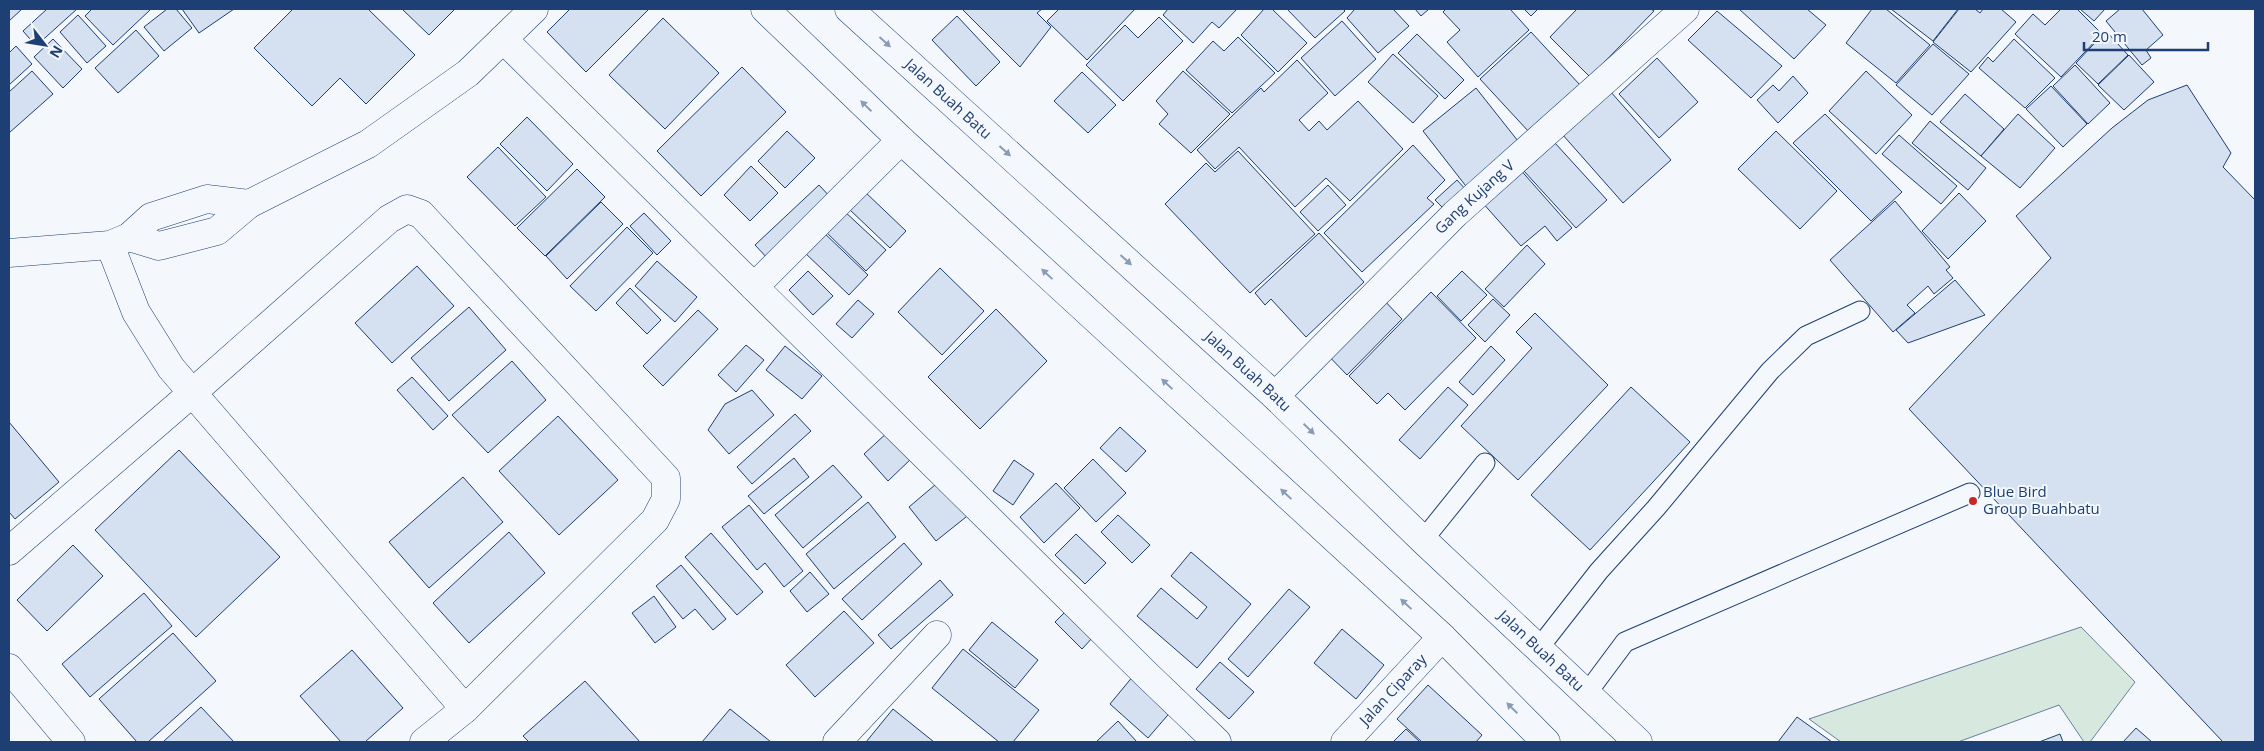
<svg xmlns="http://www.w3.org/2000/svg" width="2264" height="751" font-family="'Open Sans',sans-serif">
<rect width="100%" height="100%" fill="#f4f7fb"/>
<path fill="#d7e8df" stroke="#687fa3" d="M2081,627l54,55 -45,60h-6l-25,-37 -101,37h-117l-32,-23z"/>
<g fill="#d5e0f0" stroke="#1d3f73">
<path d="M9,9h13l-13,12z"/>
<path d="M47,9h30l-41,37 -13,-15z"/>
<path d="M92,9h59l-38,36 -28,-29z"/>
<path d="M167,9h9l16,19 -28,23 -20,-24z"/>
<path d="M182,9h52l-35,24z"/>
<path d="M293,9h75l47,46 -49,49 -26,-26 -28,28 -58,-58z"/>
<path d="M402,9h53l-26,26z"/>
<path d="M570,9h79l-63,63 -39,-40z"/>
<path d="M962,9h80l-5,4 14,14 -31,40z"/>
<path d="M1059,9h76l-48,51 -40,-39z"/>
<path d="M1168,9h69l-18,19 -7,-6 -19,21 -30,-28z"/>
<path d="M1264,9h8l35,34 -29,29 -37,-37z"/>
<path d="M1287,9h56l2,2 -30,27z"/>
<path d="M1355,9h38l16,17 -31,27 -31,-35z"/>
<path d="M1415,9h14l-8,7z"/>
<path d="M1446,9h64l19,21 -51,47 -31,-35 13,-12 -17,-18z"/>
<path d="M1524,9h14l-7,7z"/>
<path d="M1577,9h74l3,2 -64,66 -40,-40z"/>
<path d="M1739,9h68l19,16 -32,34z"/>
<path d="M1872,9h14l44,36 -34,38 -50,-40z"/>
<path d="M1891,9h67l-25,32z"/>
<path d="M1959,9h16l5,4 3,-4h18l15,13 -45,50 -38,-30z"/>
<path d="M2061,9h16l25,25 -41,43 -46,-43 18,-20 12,11z"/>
<path d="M2080,9h25l-11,12z"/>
<path d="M2120,9h22l21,26 -17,15 5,8 -9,7 -36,-44z"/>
<path d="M1717,11l65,55 -31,32 -63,-58z"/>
<path d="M78,15l28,31 -19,17 -27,-31z"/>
<path d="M957,16l43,46 -24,24 -44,-46z"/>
<path d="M1159,17l24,24 -60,60 -37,-36 39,-40 13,13z"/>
<path d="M663,18l56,55 -54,56 -56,-54z"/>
<path d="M1342,21l34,38 -41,37 -34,-38z"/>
<path d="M136,30l23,26 -41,37 -23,-25z"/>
<path d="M2106,31l22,24 -30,29 -22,-21z"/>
<path d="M1531,32l49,53 -51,47 -49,-53z"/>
<path d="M1417,34l47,46 -19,19 -47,-46z"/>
<path d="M1238,37l37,36 -43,40 -46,-43 27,-29 11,10z"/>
<path d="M53,39l29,30 -19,19 -29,-31z"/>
<path d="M2014,39l41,39 -30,30 -46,-40 9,-11 5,5z"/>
<path d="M1933,44l36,30 -37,41 -36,-30z"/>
<path d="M16,46l16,18 -23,21v-32z"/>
<path d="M1393,54l45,42 -25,27 -45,-41z"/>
<path d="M2129,55l25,27 -30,28 -26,-25z"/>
<path d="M1657,58l41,44 -39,36 -40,-44z"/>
<path d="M1297,60l31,33 -29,27 10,11 10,-10 8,9 31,-29 45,48 -53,52 -24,-23 -31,29 -56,-60 -24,22 -18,-19 64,-62 3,4z"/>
<path d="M2075,65l35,38 -22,21 -35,-38z"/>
<path d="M742,67l44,45 -85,84 -44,-45z"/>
<path d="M32,71l21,23 -44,39v-41z"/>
<path d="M1183,71l47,43 -39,39 -32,-29 9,-10 -12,-13z"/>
<path d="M1866,71l46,44 -36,39 -47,-43z"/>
<path d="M1082,72l34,33 -28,28 -34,-32z"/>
<path d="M1793,76l15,17 -30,30 -21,-23 16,-15 6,6z"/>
<path d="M2187,85l44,68 -8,14 32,33v542h-32l-314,-333 142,-151 -35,-42 96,-88 36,-28z"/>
<path d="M2051,86l36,38 -24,23 -37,-38z"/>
<path d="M1476,88l42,53 -49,49 -46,-59z"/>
<path d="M1610,91l61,69 -48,43 -61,-69z"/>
<path d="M1965,94l39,35 -23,27 -41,-34z"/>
<path d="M1825,114l77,78 -31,29 -78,-78z"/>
<path d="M2018,114l37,34 -35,40 -39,-32z"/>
<path d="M527,117l46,47 -26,27 -47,-47z"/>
<path d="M1930,121l56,47 -18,22 -56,-47z"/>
<path d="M787,131l28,27 -30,30 -27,-27z"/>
<path d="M1776,131l61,60 -37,38 -62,-60z"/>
<path d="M1899,135l58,51 -16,18 -59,-50z"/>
<path d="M1555,143l52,57 -31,28 -52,-57z"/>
<path d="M1413,145l32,35 -18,18 7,6 -72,68 -38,-39z"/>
<path d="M498,147l48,50 -31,29 -48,-49z"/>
<path d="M1238,151l77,83 -65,59 -85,-89 41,-41 9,9z"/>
<path d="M751,166l27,27 -28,28 -26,-26z"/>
<path d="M1518,167l54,61 -15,13 -12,-15 -24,20 -40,-45z"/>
<path d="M577,169l28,28 -60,59 -28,-28z"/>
<path d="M1457,180l10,11 -21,20 -11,-11z"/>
<path d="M819,185l14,15 -64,60 -14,-15z"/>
<path d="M1328,185l18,20 -28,26 -18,-19z"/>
<path d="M864,191l42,40 -16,17 -42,-40z"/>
<path d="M1959,193l27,28 -38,38 -26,-28z"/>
<path d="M1895,201l55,66 -4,3 7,8 -19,16 -6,-8 -21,19 8,8 -22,19 -63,-72z"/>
<path d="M601,202l22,22 -56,55 -21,-23z"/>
<path d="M843,210l43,40 -20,21 -42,-41z"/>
<path d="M644,213l27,28 -14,14 -27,-29z"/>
<path d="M627,227l26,26 -57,58 -26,-25z"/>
<path d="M821,230l47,45 -19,20 -47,-45z"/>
<path d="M1319,233l45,49 -58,55 -35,-38 -6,6 -10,-12z"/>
<path d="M1527,245l18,19 -41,43 -19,-18z"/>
<path d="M657,261l40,36 -22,25 -40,-36z"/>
<path d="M417,266l37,40 -62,57 -37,-40z"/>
<path d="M940,268l44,43 -42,44 -44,-43z"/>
<path d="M808,271l25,25 -20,19 -24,-25z"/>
<path d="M1462,271l25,24 -26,26 -24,-25z"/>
<path d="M1955,280l30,35 -77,28 -12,-13z"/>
<path d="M630,288l31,32 -14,14 -31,-31z"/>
<path d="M1431,292l45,46 -71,72 -17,-17 -11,11 -28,-28z"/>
<path d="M1377,293l25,26 -55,56 -25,-26z"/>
<path d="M1493,299l17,16 -25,27 -17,-17z"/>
<path d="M858,300l16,14 -22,24 -16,-14z"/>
<path d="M469,307l37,43 -57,51 -38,-43z"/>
<path d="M996,309l51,52 -67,68 -52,-52z"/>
<path d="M698,310l20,19 -55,57 -20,-20z"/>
<path d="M1535,313l73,72 -90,95 -57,-54 71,-78 -16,-16z"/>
<path d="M746,345l18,15 -28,32 -18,-17z"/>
<path d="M785,346l37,30 -20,23 -36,-29z"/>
<path d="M1491,346l14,14 -32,35 -14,-13z"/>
<path d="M512,361l34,39 -58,53 -36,-38z"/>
<path d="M412,377l36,39 -15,14 -36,-40z"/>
<path d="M1448,387l20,18 -48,54 -21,-19z"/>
<path d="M1631,387l59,55 -100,108 -59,-55z"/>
<path d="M752,390l22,25 -45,39 -21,-24 17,-26z"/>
<path d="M795,414l16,17 -59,53 -15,-17z"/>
<path d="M558,416l60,64 -59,55 -60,-64z"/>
<path d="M9,422l50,60 -44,37 -6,-7z"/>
<path d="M1120,427l26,24 -20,21 -26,-24z"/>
<path d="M889,431l24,26 -25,24 -24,-27z"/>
<path d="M179,450l101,107 -84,80 -101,-107z"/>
<path d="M794,458l15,19 -45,37 -16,-18z"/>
<path d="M1093,459l33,34 -30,29 -32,-34z"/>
<path d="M1014,460l20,14 -21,31 -20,-14z"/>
<path d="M833,465l29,32 -59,51 -28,-33z"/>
<path d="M463,477l40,45 -74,66 -40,-46z"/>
<path d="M942,479l29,34 -35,28 -27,-34z"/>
<path d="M1056,483l24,25 -36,35 -24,-26z"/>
<path d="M868,502l28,35 -62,52 -28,-35z"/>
<path d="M749,505l54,66 -19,16 -19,-24 -8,7 -35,-43z"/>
<path d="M1118,515l32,30 -18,18 -31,-31z"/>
<path d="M509,532l36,41 -76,70 -36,-40z"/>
<path d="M711,533l52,59 -26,23 -52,-58z"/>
<path d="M1076,534l30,29 -21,21 -30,-29z"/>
<path d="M904,543l18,21 -60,56 -20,-21z"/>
<path d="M73,545l30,31 -56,55 -30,-31z"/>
<path d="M1191,552l60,52 -54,64 -60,-52 24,-28 36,31 10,-12 -36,-31z"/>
<path d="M681,565l45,54 -13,11 -18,-21 -12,10 -27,-33z"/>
<path d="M810,572l19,22 -22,18 -17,-21z"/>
<path d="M940,580l13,15 -62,54 -13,-14z"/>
<path d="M1289,589l21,18 -62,70 -20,-18z"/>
<path d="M144,593l28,33 -82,71 -28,-33z"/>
<path d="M654,596l22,31 -21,16 -23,-30z"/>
<path d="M1067,610l27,26 -12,13 -27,-27z"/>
<path d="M844,611l30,32 -59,54 -29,-32z"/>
<path d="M992,622l46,38 -23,28 -46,-38z"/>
<path d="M1342,629l42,36 -28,34 -42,-36z"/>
<path d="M173,633l43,48 -68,61h-11l-38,-43z"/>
<path d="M963,649l76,61 -26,32h-14l-67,-54z"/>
<path d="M352,650l51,58 -38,34h-24l-41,-46z"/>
<path d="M1220,662l34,30 -25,27 -33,-30z"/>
<path d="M1134,675l39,34 -25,29 -38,-34z"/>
<path d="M585,681l55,61h-111l-6,-6z"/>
<path d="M1428,685l54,50 -6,7h-54l-25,-23z"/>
<path d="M201,707l33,35h-71z"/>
<path d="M730,709l41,33h-69z"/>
<path d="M893,709l41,33h-68z"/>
<path d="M1797,717l35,25h-54z"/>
<path d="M1118,721l19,21h-41z"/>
<path d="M2136,728l16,14h-29z"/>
<path d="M1406,729l14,13h-27z"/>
<path d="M2060,734l3,8h-24z"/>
</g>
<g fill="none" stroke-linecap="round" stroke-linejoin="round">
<g stroke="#1d3f73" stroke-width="21">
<g id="lane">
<path d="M1423,540l62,-77"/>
<path d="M1538,649l61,-78 57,-63 114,-137 36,-35 54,-25"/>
<path d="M1587,693l38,-51 345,-149"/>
</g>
</g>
<g stroke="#1d3f73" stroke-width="29">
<g id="street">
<path d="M503,39l643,635 71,68"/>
<path d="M129,237l30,9 58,-15 32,-27 119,-60 100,-71 66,-64"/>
<path d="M110,245l26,67 35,56 294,341"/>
<path d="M9,253l101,-8 19,-8 22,-20 56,-18 42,5"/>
<path d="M754,287l147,-147"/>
<path id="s1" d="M1275,396l180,-182 230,-205"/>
<path d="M9,551l182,-157 198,-175 18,-10 14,5 245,264v21l-11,21 -190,189 -41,33"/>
<path d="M9,668l62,74"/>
<path d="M837,742l100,-107"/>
</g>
</g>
<g stroke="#1d3f73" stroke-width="29">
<g id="secondary">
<path id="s2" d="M1345,742l97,-105"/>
</g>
</g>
<g stroke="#1d3f73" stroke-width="29">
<g id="primary">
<path d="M765,9l136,131 541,497 104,105"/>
<path id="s3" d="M849,9l426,387 148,144 215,202"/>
</g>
</g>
<use href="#lane" stroke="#f4f7fb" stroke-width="19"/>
<use href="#street" stroke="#f4f7fb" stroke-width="28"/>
<use href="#secondary" stroke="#f4f7fb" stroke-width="28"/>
<use href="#primary" stroke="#f4f7fb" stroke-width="28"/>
</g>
<defs><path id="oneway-solid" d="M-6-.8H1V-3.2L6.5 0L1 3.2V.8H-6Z" transform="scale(1.25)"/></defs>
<g fill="#889bb7">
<use href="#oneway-solid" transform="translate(885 42) rotate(42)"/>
<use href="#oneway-solid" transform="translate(866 106) rotate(-136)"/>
<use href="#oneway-solid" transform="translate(1005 151) rotate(42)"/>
<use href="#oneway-solid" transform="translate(1126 260) rotate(42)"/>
<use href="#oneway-solid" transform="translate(1047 274) rotate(-137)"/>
<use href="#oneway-solid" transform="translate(1167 384) rotate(-137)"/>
<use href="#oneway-solid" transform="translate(1309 429) rotate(44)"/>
<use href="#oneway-solid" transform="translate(1286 494) rotate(-137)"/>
<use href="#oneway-solid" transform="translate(1406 604) rotate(-137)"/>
<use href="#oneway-solid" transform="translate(1512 708) rotate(-135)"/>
</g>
<circle fill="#c62828" stroke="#f4f7fb" stroke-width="2" cx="1973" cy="501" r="5"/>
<g text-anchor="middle" stroke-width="4" stroke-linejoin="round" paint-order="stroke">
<g font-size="15" fill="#1d3f73" stroke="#f4f7fb">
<text dy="5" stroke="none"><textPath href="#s3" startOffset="134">Jalan Buah Batu</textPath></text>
<text dy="5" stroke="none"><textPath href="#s1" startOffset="282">Gang Kujang V</textPath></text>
<text dy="5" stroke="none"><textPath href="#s3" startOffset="539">Jalan Buah Batu</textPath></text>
<text dy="5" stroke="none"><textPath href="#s3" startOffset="944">Jalan Buah Batu</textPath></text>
<text dy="5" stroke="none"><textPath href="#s2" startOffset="71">Jalan Ciparay</textPath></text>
</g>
<g font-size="15" fill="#1d3f73" stroke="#f4f7fb" text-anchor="start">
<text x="1983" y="497">Blue Bird<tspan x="1983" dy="17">Group Buahbatu</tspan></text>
</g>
</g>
<rect width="2264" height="751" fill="none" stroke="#1d3f73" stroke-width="20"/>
<g transform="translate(45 45) rotate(121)" stroke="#f4f7fb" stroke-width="4" paint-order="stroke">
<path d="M0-4L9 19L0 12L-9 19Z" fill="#1d3f73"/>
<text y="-8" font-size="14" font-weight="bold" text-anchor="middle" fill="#1d3f73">N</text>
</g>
<path d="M2084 42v8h124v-8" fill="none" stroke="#1d3f73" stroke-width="2.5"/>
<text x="2092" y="42" font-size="15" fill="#1d3f73" stroke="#f4f7fb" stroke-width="4" paint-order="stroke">20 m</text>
</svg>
